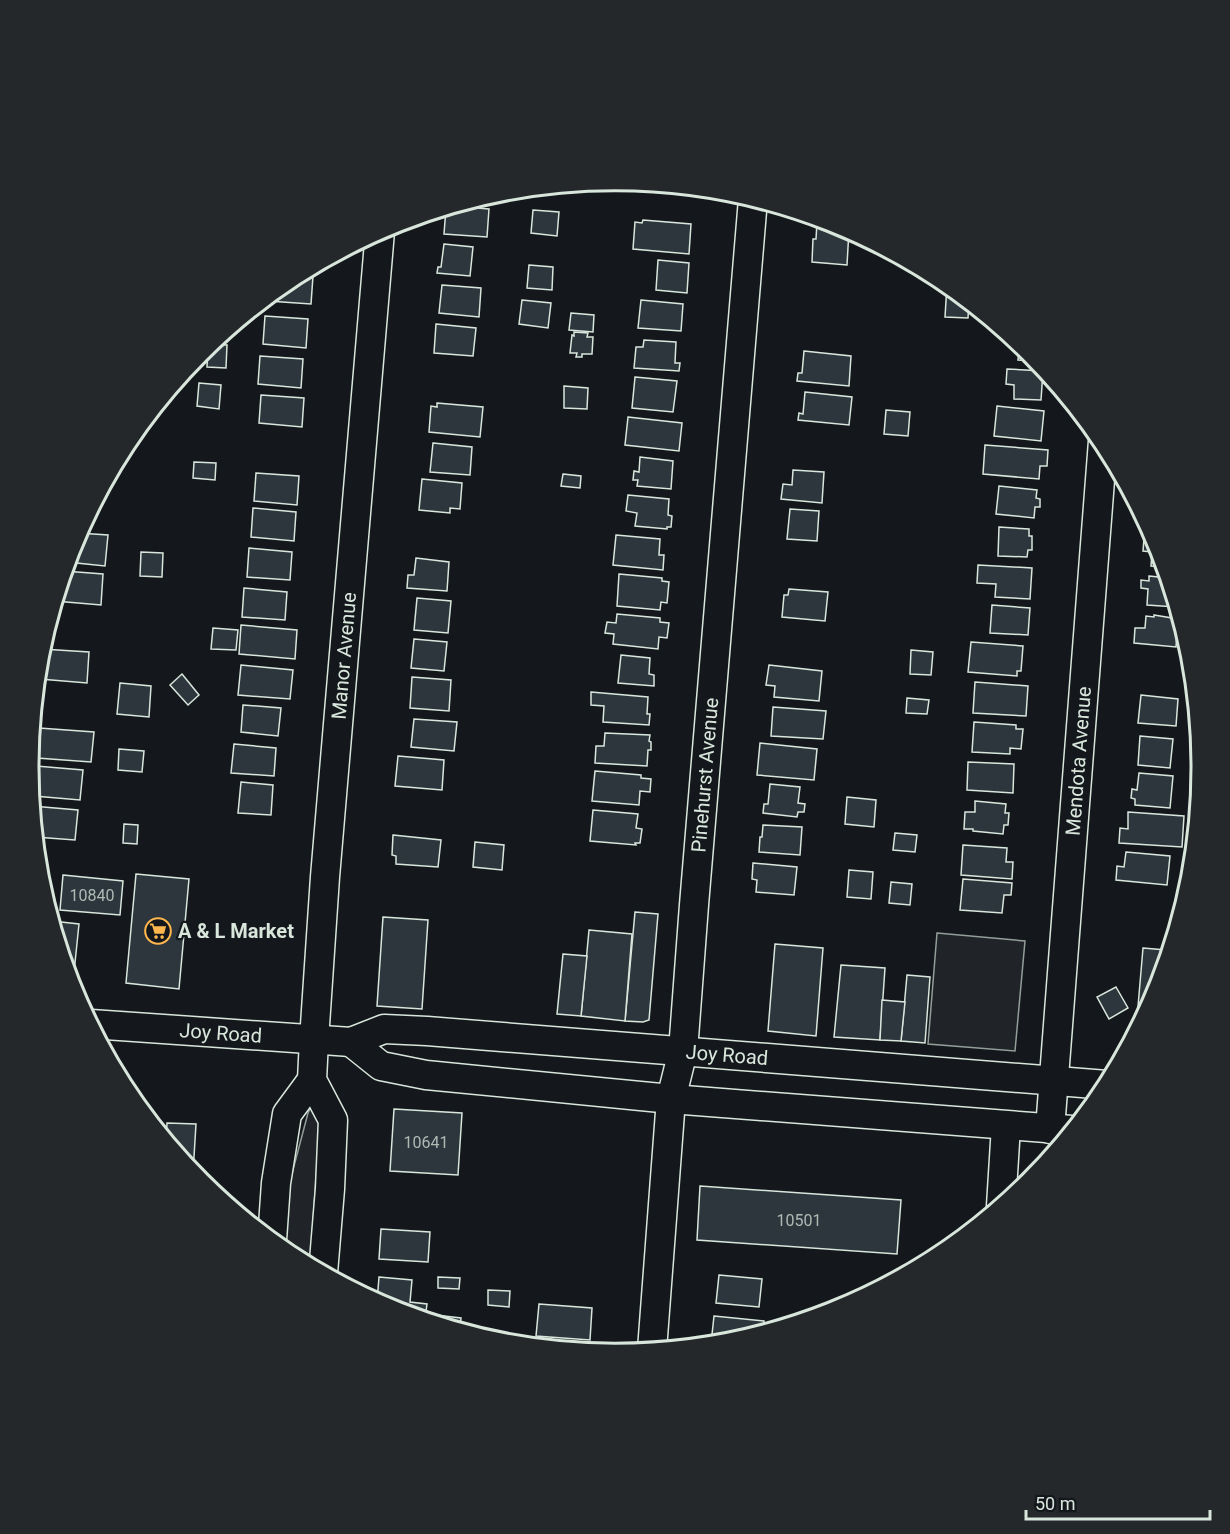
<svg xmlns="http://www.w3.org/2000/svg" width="1230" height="1534" font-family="Roboto,sans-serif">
<rect width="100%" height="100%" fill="#14181c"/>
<g fill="#202428" stroke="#939e99" stroke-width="1.5">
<path d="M937,933l88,8 -10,110 -87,-7z"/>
<path d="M314,1107l6,11 -10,148 -21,-12 -6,-4 4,-51 2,-14 19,-72 2,-4z"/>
</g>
<g fill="#2c363c" stroke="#d8e6dc" stroke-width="1.5">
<path d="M453,206l36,3 -2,28 -43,-3 2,-26z"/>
<path d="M533,210l26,2 -2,24 -26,-3z"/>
<path d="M643,220l48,4 -2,30 -56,-5 2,-27 7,1z"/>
<path d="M817,222l19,2 13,6 -2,35 -35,-3 1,-23h3z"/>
<path d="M444,244l29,3 -3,29 -33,-3 1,-6h3z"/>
<path d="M658,260l31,3 -2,30 -31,-3z"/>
<path d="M529,265l24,2 -1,23 -25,-2z"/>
<path d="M299,274l14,2 -2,28 -43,-3v-4l21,-18z"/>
<path d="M442,285l39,3 -2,29 -40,-4z"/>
<path d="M947,285l22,17 -1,16 -23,-1z"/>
<path d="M522,300l29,3 -3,25 -29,-4z"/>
<path d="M641,300l42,4 -2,27 -43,-3z"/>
<path d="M571,313l23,2 -1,17 -24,-2z"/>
<path d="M265,316l43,3 -2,29 -43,-4z"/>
<path d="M436,324l40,4 -3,28 -39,-3z"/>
<path d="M574,332l14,1 -1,4h6l-1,17h-10v3h-6l1,-4h-7l2,-18 2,1z"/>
<path d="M644,340l32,2 -1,21h5l-1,8 -45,-3 2,-21h7z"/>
<path d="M211,344l16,1 -1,23 -19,-1 1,-21z"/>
<path d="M1020,344l10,9 7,8 -19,-1z"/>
<path d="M804,351l47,5 -2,30 -52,-5 1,-8h4z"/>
<path d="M260,356l43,3 -2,29 -43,-4z"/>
<path d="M1007,369l36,2 -2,29 -27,-1v-14l-8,-1z"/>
<path d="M635,377l42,4 -4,31 -41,-4z"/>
<path d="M199,383l22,2 -2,24 -22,-3z"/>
<path d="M564,386l24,2 -1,21 -23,-1z"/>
<path d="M805,392l47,5 -3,28 -51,-5 1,-7 4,1z"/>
<path d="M261,395l43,3 -2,29 -43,-4z"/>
<path d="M437,403l46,4 -3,30 -51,-5 2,-26 6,1z"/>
<path d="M997,406l47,5 -3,30 -47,-5z"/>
<path d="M886,410l24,2 -2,24 -24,-2z"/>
<path d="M628,417l54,6 -3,28 -54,-6z"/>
<path d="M433,443l39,4 -2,28 -40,-3z"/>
<path d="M985,445l63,5 -1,16h-7l-1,13 -56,-5z"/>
<path d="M640,457l33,4 -2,28 -34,-3 1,-6h-5l1,-9 5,1z"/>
<path d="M194,462l22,1 -1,17 -22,-2z"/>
<path d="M793,470l31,2 -2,31 -41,-4 2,-15 9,1z"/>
<path d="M256,473l43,3 -2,29 -43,-4z"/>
<path d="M563,474l18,2 -1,12 -19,-2z"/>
<path d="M422,479l40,4 -2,26 -10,-1v5l-31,-3z"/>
<path d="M999,486l38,4 -1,8 4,1v8h-5l-1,11 -38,-4z"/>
<path d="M628,495l41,4 -1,16 4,1 -1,11h-4v2l-32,-3 2,-13 -11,-2z"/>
<path d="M253,508l43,4 -2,29 -43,-4z"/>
<path d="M790,509l29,2 -2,30 -30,-2z"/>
<path d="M999,527l30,2v7h3v14h-4l-1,7 -29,-1z"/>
<path d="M78,533l30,2 -3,31 -38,-4 6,-20z"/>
<path d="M616,535l44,4 -1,16h5l-1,15 -50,-5z"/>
<path d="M1153,537l4,6 7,24 -13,-1 1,-14 -9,-1 1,-13 9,1z"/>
<path d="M249,548l43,4 -2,28 -43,-3z"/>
<path d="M141,552l22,1 -1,24 -22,-1z"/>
<path d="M416,558l33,4 -2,29 -40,-3 1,-13h6z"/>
<path d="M978,565l54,3 -2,31 -35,-2 1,-13 -19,-1z"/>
<path d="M64,571l39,3 -2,31 -46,-4z"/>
<path d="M619,574l43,4v3l7,1 -2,21 -6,-1 -1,8 -43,-4z"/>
<path d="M1149,576l19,2 8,29 -29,-2 1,-16 -7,-1v-8l8,1z"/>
<path d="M244,588l43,4 -2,28 -43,-3z"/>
<path d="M789,589l39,3 -3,29 -43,-4 2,-22h4z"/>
<path d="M417,598l34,3 -3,32 -34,-3z"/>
<path d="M992,605l38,3 -2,27 -38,-2z"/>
<path d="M617,614l43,4v4l9,1 -2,15 -8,-1 -1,12 -45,-5 1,-10 -9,-1 2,-11 9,1z"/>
<path d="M1154,615l24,4 -2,28 -42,-4 1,-15h10l1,-12 8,1z"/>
<path d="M241,625l56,5 -2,29 -56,-5z"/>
<path d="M213,628l25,2 -2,20 -25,-1z"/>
<path d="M414,639l33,3 -3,29 -33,-3z"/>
<path d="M971,642l52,4 -2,25h-4v5l-49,-4z"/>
<path d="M42,649l47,3 -2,31 -47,-4z"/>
<path d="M911,650l22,2 -2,23 -21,-1z"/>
<path d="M621,655l29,3 -1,16 5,1v11l-36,-3z"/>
<path d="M241,665l52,5 -3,29 -52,-4z"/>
<path d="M769,665l53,6 -3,30 -45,-4 1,-11 -9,-1z"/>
<path d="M182,674l17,21 -11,10 -18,-20z"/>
<path d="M412,677l39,3 -2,31 -39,-3z"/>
<path d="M975,682l53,4 -2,30 -53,-3z"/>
<path d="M120,683l31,3 -2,31 -32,-3z"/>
<path d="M591,692l57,5 -1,17h3l-1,11 -46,-3 1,-16 -13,-1z"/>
<path d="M1141,695l37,4 -2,27 -38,-3z"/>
<path d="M907,698l22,2 -2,14 -21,-1z"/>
<path d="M243,705l38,3 -3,28 -37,-4z"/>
<path d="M773,707l53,4 -3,28 -52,-3z"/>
<path d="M414,719l43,3 -3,29 -43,-4z"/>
<path d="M974,722l42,3v4h7l-2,20 -11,-1v6l-38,-2z"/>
<path d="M39,728l55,4 -3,30 -54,-4z"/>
<path d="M605,733l45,2 -1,6 2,1v8h-3l-1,16 -52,-3 1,-17h8z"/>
<path d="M1140,736l33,3 -3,29 -32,-3z"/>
<path d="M760,743l57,6 -3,31 -57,-5z"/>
<path d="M234,744l42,4 -2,28 -43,-3z"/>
<path d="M119,749l25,2 -2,21 -24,-2z"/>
<path d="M398,756l46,4 -2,30 -47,-4z"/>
<path d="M968,762l46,2 -1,29 -46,-3z"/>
<path d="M36,766l47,4 -3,30 -46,-4z"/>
<path d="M595,771l46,4v3l10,1 -1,13 -10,-1 -1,14 -47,-4z"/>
<path d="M1139,773l34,3 -3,32 -35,-3v-6l-4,-1 1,-9 5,1z"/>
<path d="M241,782l32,3 -2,30 -33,-2z"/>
<path d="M770,784l30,3 -2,16 7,1 -1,8h-6l-1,5 -34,-4 1,-9h4z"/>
<path d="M847,797l29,3 -2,27 -29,-3z"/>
<path d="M975,801l31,3 -1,9h4l-1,12h-4l-1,9 -30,-3v-2h-9l1,-17h10z"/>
<path d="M32,806l46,4 -3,30 -40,-3z"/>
<path d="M593,810l45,4 -2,14 6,1 -2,14h-5l1,2 -46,-4z"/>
<path d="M1128,812l56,4 -2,31 -63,-4 1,-15 8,1z"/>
<path d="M124,824l14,1 -1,19 -14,-1z"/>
<path d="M763,825l39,2 -2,28 -41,-3 1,-15h2z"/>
<path d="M895,833l22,2 -2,17 -22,-2z"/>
<path d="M393,835l48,5 -3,27 -42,-3v-8l-4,-1z"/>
<path d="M475,842l29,3 -2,25 -29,-3z"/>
<path d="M963,845l44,3 -1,14h7l-1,17 -51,-4z"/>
<path d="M1126,852l44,4 -3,29 -51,-5 1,-14 7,1z"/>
<path d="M753,863l44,4 -3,28 -38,-3 1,-12 -5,-1z"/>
<path d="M849,870l24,2 -2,27 -24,-2z"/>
<path d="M136,874l53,5 -10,110 -53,-6z"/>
<path d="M63,875l60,6 -3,34 -60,-5z"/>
<path d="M963,879l49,4 -1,12h-7l-2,18 -42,-3z"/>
<path d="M891,882l21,2 -2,21 -21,-2z"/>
<path d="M635,912l23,2 -9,106 -6,2 -18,-1z"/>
<path d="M383,917l45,3 -6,89 -45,-3z"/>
<path d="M52,921l27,3 -6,58h-3z"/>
<path d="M589,930l43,4 -7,87 -44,-5z"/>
<path d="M775,944l48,4 -7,88 -48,-5z"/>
<path d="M1143,948l23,2 -1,14 -8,28 -21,38z"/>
<path d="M563,954l24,2 -6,60 -24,-2z"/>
<path d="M841,965l44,3 -5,72 -46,-3z"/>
<path d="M907,975l23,2 -5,66 -24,-2z"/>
<path d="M1116,987l12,21 -19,11 -12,-22z"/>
<path d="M882,1000l23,2 -4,39 -21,-1z"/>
<path d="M394,1109l68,4 -4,62 -68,-4z"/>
<path d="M167,1123l29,1 -3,49 -27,-33z"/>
<path d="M700,1186l201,14 -4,54 -200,-14z"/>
<path d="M381,1229l49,3 -2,30 -49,-3z"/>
<path d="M719,1275l43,4 -3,28 -43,-4z"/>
<path d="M379,1277l33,3 -2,22 17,2 -2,15 -35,-10 -13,-7z"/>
<path d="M438,1277l22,1 -1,11 -21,-1z"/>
<path d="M488,1290l22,1 -1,16 -21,-2z"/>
<path d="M539,1304l53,4 -2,32 -54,-4z"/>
<path d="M795,1314l21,2 -22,7z"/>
<path d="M435,1315l26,3 -1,12 -26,-8z"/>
<path d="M714,1316l50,5 -1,11 -34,10 -18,2z"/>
<path d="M486,1335l24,2 -1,6 -9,-1 -14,-4z"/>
</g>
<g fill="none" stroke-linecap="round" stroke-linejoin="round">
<g stroke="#d8e6dc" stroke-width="31">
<g id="minor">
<path id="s1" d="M91,1024l260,18 33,-13 43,2 680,54"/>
<path d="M351,1042l30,24 45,9 245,24 401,31"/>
<path id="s2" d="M1050,1129l53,-688"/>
<path d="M1001,1206l5,-80"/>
<path d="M272,1240l4,-57 11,-69 25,-34"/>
<path id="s3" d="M323,1273l7,-84 3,-69 -21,-40 2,-40 11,-163 55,-646"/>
<path id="s4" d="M652,1350l19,-251 12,-48 11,-146 59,-706"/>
</g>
</g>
<use href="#minor" stroke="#14181c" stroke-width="28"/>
</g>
<defs>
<g id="supermarket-ring" transform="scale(1.35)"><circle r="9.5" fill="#14181c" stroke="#ffb74d" stroke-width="1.5"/><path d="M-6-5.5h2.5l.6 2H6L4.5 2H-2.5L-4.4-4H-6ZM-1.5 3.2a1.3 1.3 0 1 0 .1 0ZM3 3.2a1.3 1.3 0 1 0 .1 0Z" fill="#ffb74d"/></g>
</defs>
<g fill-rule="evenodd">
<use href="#supermarket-ring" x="158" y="931"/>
</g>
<g text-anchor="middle" stroke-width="4.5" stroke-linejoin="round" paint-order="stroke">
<g font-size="16" fill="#adbab4">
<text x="92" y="901">10840</text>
<text x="426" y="1148">10641</text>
<text x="799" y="1226">10501</text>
</g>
<g font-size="20" fill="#d8e6dc" stroke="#14181c">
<text dy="7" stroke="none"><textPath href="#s3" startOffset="624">Manor Avenue</textPath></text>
<text dy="7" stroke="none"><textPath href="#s2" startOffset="369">Mendota Avenue</textPath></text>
<text dy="7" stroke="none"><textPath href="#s4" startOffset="578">Pinehurst Avenue</textPath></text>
<text dy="7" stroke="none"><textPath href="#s1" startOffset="130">Joy Road</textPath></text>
<text dy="7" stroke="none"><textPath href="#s1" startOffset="640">Joy Road</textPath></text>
</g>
<g font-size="20" font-weight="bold" fill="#d8e6dc" stroke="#14181c" text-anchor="start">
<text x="178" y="938">A &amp; L Market</text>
</g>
</g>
<path d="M0 0H1230V1534H0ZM39 767a576 576 0 1 1 1152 0a576 576 0 1 1-1152 0Z" fill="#24282b" fill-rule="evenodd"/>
<path fill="none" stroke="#d8e6dc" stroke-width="3" d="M39 767a576 576 0 1 1 1152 0a576 576 0 1 1-1152 0Z"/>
<path d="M1026 1510v9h184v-9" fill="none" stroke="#d8e6dc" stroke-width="3"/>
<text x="1035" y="1510" font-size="18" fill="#d8e6dc" stroke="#14181c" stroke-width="4.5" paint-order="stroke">50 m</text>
</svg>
